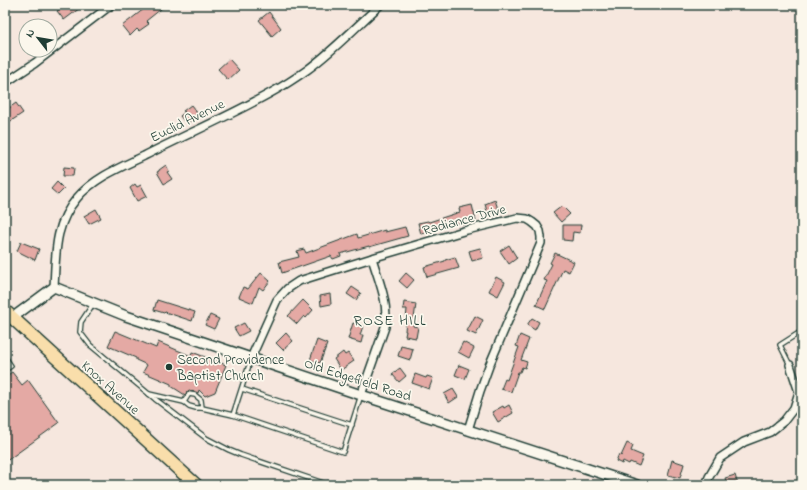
<svg xmlns="http://www.w3.org/2000/svg" width="807" height="490" font-family="'Indie Flower',sans-serif">
<rect width="100%" height="100%" fill="#f6e7de"/>
<filter id="ink" filterUnits="userSpaceOnUse"><feTurbulence type="fractalNoise" baseFrequency=".025" numOctaves="2"/><feDisplacementMap in="SourceGraphic" scale="8" xChannelSelector="R" yChannelSelector="G"/><feConvolveMatrix kernelMatrix="1 2 1 2 8 2 1 2 1" color-interpolation-filters="sRGB"/></filter>
<g filter="url(#ink)">
<g fill="#e4a9a4" stroke="#1f3d34">
<path d="M65,5h19l-20,15 -7,-9z"/>
<path d="M149,5h17l-20,16 3,3 -10,7 -2,-2 -7,7 -8,-10z"/>
<path d="M269,12l12,16 -9,8 -13,-16z"/>
<path d="M229,59l10,11 -11,10 -10,-11z"/>
<path d="M16,103l7,10 -18,12v-14z"/>
<path d="M191,105l7,9 -9,8 -2,-3 -3,2 -4,-5 5,-4 -2,-1z"/>
<path d="M166,165l3,6 -2,1 5,7 -8,5 -7,-12 2,-1v-1z"/>
<path d="M64,167l10,1 -1,8h-10z"/>
<path d="M57,182l7,7 -6,6 -7,-6z"/>
<path d="M135,184l2,3 4,-2 6,11 -10,5 -7,-13z"/>
<path d="M495,200l4,12 -11,3 -3,-11z"/>
<path d="M472,205l4,16 -14,3v-2l-41,12 -3,-11 10,-2 1,1 31,-10 -1,-4z"/>
<path d="M562,206l8,8 -9,8 -8,-9z"/>
<path d="M96,209l5,9 -12,6 -5,-8z"/>
<path d="M563,225h18l-1,8 -7,-1 -1,9 -9,-1z"/>
<path d="M405,227l3,9 -39,11v-1l-29,8 1,2 -8,3 -2,-3 -49,17 -3,-11 20,-5 -2,-6 7,-2 2,4 51,-19 1,4 27,-8v2z"/>
<path d="M21,242l18,7 -4,11 -18,-9z"/>
<path d="M509,245l8,13 -8,6 -9,-13z"/>
<path d="M480,248l3,10 -11,3 -3,-10z"/>
<path d="M555,253l19,9 -5,10 -6,-3 -18,40 -9,-4 11,-24 -3,-1 8,-16 -2,-1z"/>
<path d="M455,257l4,11 -32,9 -3,-10 21,-6v-1z"/>
<path d="M261,273l9,8 -7,9 -4,-3 -6,16 -14,-6 4,-10 5,2z"/>
<path d="M406,273l8,7 -7,8 -8,-7z"/>
<path d="M496,277l9,5 -7,14 -9,-5z"/>
<path d="M352,287l9,6 -5,7 -9,-6z"/>
<path d="M330,294l1,10 -10,2 -1,-10z"/>
<path d="M157,300l38,12 -3,9 -27,-9 -1,1 -10,-3z"/>
<path d="M303,300l10,10 -7,8 -2,-2 -7,8 -9,-8z"/>
<path d="M404,302l12,2 -3,22 5,1 -2,11 -11,-2 1,-5h-1l2,-22h-4z"/>
<path d="M210,315l9,4 -5,10 -9,-4z"/>
<path d="M475,316l8,4 -7,15 -9,-4z"/>
<path d="M532,318l7,4 -4,8 -8,-5z"/>
<path d="M244,323l5,8 -10,5 -5,-8z"/>
<path d="M353,323l10,3 -3,9h3l-2,8 -13,-4z"/>
<path d="M115,331l41,17 2,-6 33,14 1,-4 34,13 -11,27 -10,4 -6,-6 -1,3 -2,-1 -7,-1 -2,1 -2,3 -14,-9v-2l-28,-12 4,-7 -11,-5v-2l-28,-12z"/>
<path d="M286,333l7,8 -10,9 -7,-7z"/>
<path d="M520,335l9,4 -8,21 6,2 -2,6 -3,-1 -2,5h-2l-7,20 -10,-3 4,-10 2,1 12,-33 -3,-1z"/>
<path d="M317,340l10,4 -7,19 -10,-3z"/>
<path d="M463,342l11,6 -5,10 -11,-6z"/>
<path d="M401,346l12,3 -3,11 -12,-4z"/>
<path d="M343,352l2,3 3,-2 6,8 -13,9 -7,-11z"/>
<path d="M459,365l10,4 -4,10 -10,-4z"/>
<path d="M400,368l6,8 -7,6 -7,-8z"/>
<path d="M12,372l10,13 6,-5 31,43 -54,39v-85z"/>
<path d="M415,374l11,4 1,-2 6,2 -4,11 -17,-6z"/>
<path d="M453,389l5,8 -9,6 -5,-9z"/>
<path d="M509,405l4,8 -15,9 -6,-10 11,-6 1,2z"/>
<path d="M627,443l6,3 -2,5 12,5 -4,10 -9,-4 -1,2 -6,-3 -1,3 -6,-3 3,-7 2,2z"/>
<path d="M672,460l12,4 -4,14 -12,-3z"/>
<path d="M735,475l3,10h-11l-2,-7z"/>
</g>
<g fill="none" stroke-linecap="round" stroke-linejoin="round">
<g stroke="#1f3d34" stroke-width="6">
<g id="service">
<path d="M93,304l-12,18 -1,10 10,13 65,54 51,39 23,12 12,5 88,30"/>
<path d="M5,357l6,9 -6,4"/>
<path d="M251,359l-18,56 110,37 18,-57"/>
<path d="M790,365l-10,-20 22,-14"/>
<path d="M242,389l110,36"/>
<path d="M149,394l35,8 5,4 7,2h6l31,7"/>
<path d="M184,402l5,-8 6,1 6,5 1,8"/>
</g>
</g>
<g stroke="#1f3d34" stroke-width="10">
<g id="minor">
<path d="M5,83l30,-20 76,-58"/>
<path d="M54,287c2,-34 0,-62 23,-89 17,-20 44,-31 67,-42 43,-22 88,-41 130,-65 11,-6 23,-14 33,-21 25,-18 50,-44 73,-65"/>
<path d="M251,358l26,-58 10,-11 12,-8 73,-23 95,-28 50,-12 10,1 5,3 5,4 3,5 1,6v6l-52,123 -9,25 -12,39"/>
<path d="M361,395l24,-68c4,-25 -6,-45 -13,-69"/>
<path d="M329,485h1"/>
<path d="M706,485l3,-8 11,-19 24,-16 26,-10 14,-11 10,-13 5,-16 -9,-27"/>
</g>
</g>
<g stroke="#1f3d34" stroke-width="12">
<path id="tertiary" d="M12,318l42,-31 72,29 235,79 276,90"/>
</g>
<g stroke="#1f3d34" stroke-width="15">
<path id="primary" d="M5,311l191,174"/>
</g>
<use href="#service" stroke="#fbf7ec" stroke-width="3.5"/>
<use href="#minor" stroke="#fbf7ec" stroke-width="7"/>
<use href="#tertiary" stroke="#fbf7ec" stroke-width="9"/>
<use href="#primary" stroke="#f9deab" stroke-width="12"/>
</g>
</g>
<circle fill="#1f3d34" stroke="#fbf7ec" stroke-width="1.5" cx="169" cy="367" r="4"/>
<g text-anchor="middle" stroke-width="3.5" stroke-linejoin="round" paint-order="stroke">
<g font-size="14" fill="#1f3d34" stroke="#fbf7ec">
<text transform="translate(187 120) rotate(-26)" y="5">Euclid Avenue</text>
<text transform="translate(464 219) rotate(-15)" y="5">Radiance Drive</text>
<text transform="translate(358 379) rotate(18)" y="5">Old Edgefield Road</text>
<text transform="translate(111 387) rotate(42)" y="5">Knox Avenue</text>
</g>
<g font-size="14" fill="#1f3d34" stroke="#fbf7ec" text-anchor="start">
<text x="177" y="364">Second Providence<tspan x="177" dy="16">Baptist Church</tspan></text>
</g>
<g font-size="15" letter-spacing="1" fill="#1f3d34" stroke="#fbf7ec">
<text x="390" y="325">ROSE HILL</text>
</g>
</g>
<rect width="807" height="490" fill="none" stroke="#fbf7ec" stroke-width="20"/>
<rect x="10" y="10" width="787" height="470" fill="none" stroke="#1f3d34" stroke-width="1.5" filter="url(#ink)"/>
<g transform="translate(38 38) rotate(301)"><circle r="19" fill="#fbf7ec" stroke="#a3ada2"/>
<path d="M0-3L7 15L0 10L-7 15Z" fill="#1f3d34"/>
<text y="-6" font-size="11" font-weight="bold" text-anchor="middle" fill="#1f3d34">N</text>
</g>
</svg>
